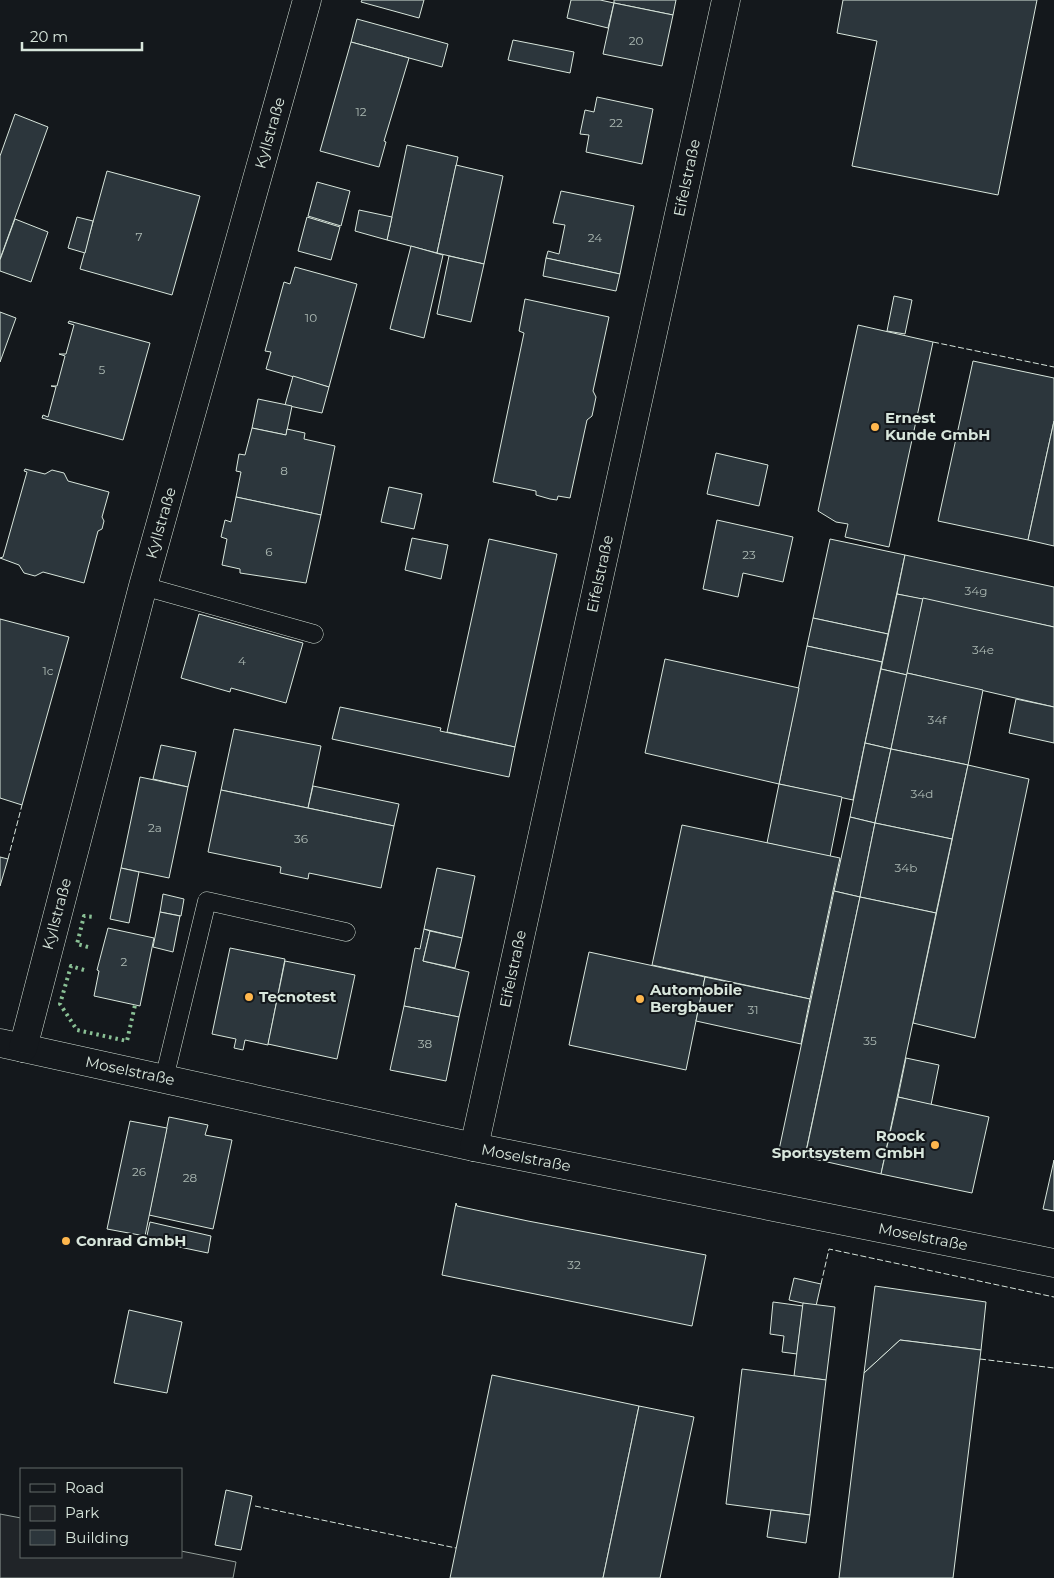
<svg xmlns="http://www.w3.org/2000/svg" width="1054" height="1578" font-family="Montserrat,sans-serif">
<rect width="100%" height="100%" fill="#14181c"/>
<path fill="#202428" stroke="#939e99" d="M0,1514l21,4v39h160v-6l55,11 -3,16h-233z"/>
<g fill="#2c363c" stroke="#d8e6dc">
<path d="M362,0h62l-5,18 -58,-16z"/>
<path d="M571,0h29l14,3 -6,25 -41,-10z"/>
<path d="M614,0h62l-3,15 -59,-12z"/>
<path d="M843,0h194l-39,195 -146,-29 25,-125 -40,-8z"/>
<path d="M614,3l59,12 -11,51 -59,-12z"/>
<path d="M357,19l91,25 -6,23 -91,-25z"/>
<path d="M513,40l61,12 -4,21 -62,-13z"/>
<path d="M351,42l58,16 -25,83 2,1 -7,25 -59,-16z"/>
<path d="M597,97l56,12 -11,55 -56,-12 3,-17 -9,-1 5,-24 9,2z"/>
<path d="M15,114l33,13 -48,132v-103z"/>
<path d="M407,145l51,12 -21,96 -50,-13z"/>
<path d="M456,165l47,11 -19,88 -47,-11z"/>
<path d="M107,171l93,25 -28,99 -92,-26z"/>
<path d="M317,182l33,9 -9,35 -33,-10z"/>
<path d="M561,191l73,15 -14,68 -74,-16 2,-7 11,3 6,-29 -12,-2z"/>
<path d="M359,210l33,7 -5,23 -32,-9z"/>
<path d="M77,217l16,4 -8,32 -17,-5z"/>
<path d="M307,217l33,10 -9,33 -33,-9z"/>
<path d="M15,219l33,13 -17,50 -31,-11v-11z"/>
<path d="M411,246l32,9 -19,83 -34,-9z"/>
<path d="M449,256l35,8 -13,58 -34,-8z"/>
<path d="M546,258l74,16 -4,17 -73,-15z"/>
<path d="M295,267l62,17 -28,103 -63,-18 5,-17 -6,-1 19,-69 6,2z"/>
<path d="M894,296l18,4 -7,34 -18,-3z"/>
<path d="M525,299l84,18 -16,74 3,6 -4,19 -5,4 -17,78 -12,-2 -1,4 -7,-1 -14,-4v-4l-43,-9 31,-149 -5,-2z"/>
<path d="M0,312l16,6 -16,44z"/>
<path d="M69,321l81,22 -27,97 -81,-22 1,-3 5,2 8,-30 -5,-1h6l8,-30 -6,-2h7l8,-29 -6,-2z"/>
<path d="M858,325l75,17 -44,205 -44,-10 3,-13 -12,-2 -18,-11z"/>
<path d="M973,361l81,17v43l-26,119 -90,-19z"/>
<path d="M293,376l36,11 -7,26 -37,-8z"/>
<path d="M258,399l34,7 -6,29 -34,-7z"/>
<path d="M1054,421v125l-26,-6z"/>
<path d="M252,428l34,7 1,-6 18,4 -1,6 31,7 -14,69 -85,-18 5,-25 -5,-1 3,-17 6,1z"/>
<path d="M716,453l52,12 -9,41 -52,-12z"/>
<path d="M25,469l20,5 7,-4 12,3 4,8 41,11 -7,25 2,4 -2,8 -4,2 -14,52 -41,-11 -8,4 -11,-3 -5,-8 -19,-7 3,-1 24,-85 -3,-1z"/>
<path d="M389,487l33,7 -8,35 -33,-7z"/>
<path d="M236,497l85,18 -15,68 -66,-10v-4l-18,-4 5,-26 -6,-2 4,-17 6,2z"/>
<path d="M717,520l76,17 -10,45 -40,-9 -5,24 -35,-8z"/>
<path d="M412,538l36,7 -7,34 -36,-9z"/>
<path d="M489,539l68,15 -42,193 -68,-15z"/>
<path d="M830,539l75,16 -17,79 -75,-16z"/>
<path d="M905,555l149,32v40l-157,-33z"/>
<path d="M897,594l26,5 -16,76 -26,-6z"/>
<path d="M923,598l131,29v80l-147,-34z"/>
<path d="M199,614l104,29 -17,60 -55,-15 -1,4 -49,-14z"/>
<path d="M813,618l75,16 -6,28 -75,-16z"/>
<path d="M0,619l69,18 -47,168 -22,-7z"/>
<path d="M807,646l75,16 -29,138 -74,-16z"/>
<path d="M665,659l134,29 -20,96 -134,-31z"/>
<path d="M881,669l26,6 -16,74 -26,-6z"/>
<path d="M907,673l76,17 -15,75 -77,-16z"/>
<path d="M1016,699l38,8v36l-45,-10z"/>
<path d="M340,707l101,21 -1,3 75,16 -6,30 -177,-38z"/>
<path d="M234,729l87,17 -13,62 -87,-18z"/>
<path d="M865,743l26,6 -16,74 -25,-6z"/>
<path d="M161,745l35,7 -8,35 -35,-8z"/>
<path d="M891,749l77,16 -16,74 -77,-16z"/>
<path d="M968,765l61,14 -54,259 -62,-15z"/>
<path d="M140,777l48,10 -19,91 -48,-10z"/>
<path d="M779,784l63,13 -12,60 -63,-14z"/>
<path d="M313,786l86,18 -5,22 -86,-18z"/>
<path d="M221,790l173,36 -13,62 -72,-15 -1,6 -28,-6 1,-6 -73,-15z"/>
<path d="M850,817l25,6 -15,74 -26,-6z"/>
<path d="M875,823l77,16 -16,74 -76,-16z"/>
<path d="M682,825l158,33 -30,141 -158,-34z"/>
<path d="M0,857l8,2 -8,27z"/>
<path d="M121,868l18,4 -10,51 -19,-4z"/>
<path d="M437,868l38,8 -13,62 -38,-9z"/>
<path d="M834,891l26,6 -55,259 -26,-6z"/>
<path d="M163,894l21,5 -3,17 -21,-4z"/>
<path d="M860,897l76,16 -55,261 -76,-17z"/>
<path d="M160,912l20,4 -7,36 -20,-5z"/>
<path d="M108,928l46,10 -14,68 -46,-10 5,-25 -2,-1z"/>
<path d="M424,929l6,2 -7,30 46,11 -10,45 -55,-11 11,-58 5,1z"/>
<path d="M430,931l32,7 -7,30 -32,-7z"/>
<path d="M230,948l55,11 -17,86 -23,-5 -2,10 -9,-2 2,-9 -24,-5z"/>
<path d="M589,952l116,25 -19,93 -117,-25z"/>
<path d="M285,961l70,14 -18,84 -69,-15z"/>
<path d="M705,977l105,22 -9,45 -105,-23z"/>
<path d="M404,1006l55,11 -13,64 -56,-11z"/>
<path d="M906,1058l33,7 -8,40 -33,-8z"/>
<path d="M898,1097l91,20 -17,76 -91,-19z"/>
<path d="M169,1117l39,8 -3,10 27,5 -19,89 -64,-14z"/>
<path d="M130,1121l37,7 -22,108 -38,-7z"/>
<path d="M1054,1160v51l-11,-2z"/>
<path d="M456,1203l1,3 71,15 178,34 -14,71 -250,-51z"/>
<path d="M150,1222l61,14 -3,17 -62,-13z"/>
<path d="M794,1278l27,6 -5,22 -27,-6z"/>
<path d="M875,1286l111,16 -5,48 -81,-10 -36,33z"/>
<path d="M773,1302l30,4 -6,48 -15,-2 2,-16 -14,-2z"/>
<path d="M803,1303l32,4 -9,73 -32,-4z"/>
<path d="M129,1310l53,12 -15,71 -53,-10z"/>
<path d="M900,1340l81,10 -28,228h-114l25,-205z"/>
<path d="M742,1369l84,11 -16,135 -84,-11z"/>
<path d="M492,1375l147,31 -36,172h-153z"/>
<path d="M639,1406l55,11 -34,161h-57z"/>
<path d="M226,1490l26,6 -11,54 -26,-5z"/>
<path d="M771,1510l39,5 -4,28 -39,-6z"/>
</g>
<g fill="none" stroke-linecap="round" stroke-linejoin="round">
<g stroke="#d8e6dc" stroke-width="19">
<g id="lane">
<path d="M143,586l171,48"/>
<path d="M164,1079l43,-178 139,31"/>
</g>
</g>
<g stroke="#d8e6dc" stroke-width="29">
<g id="street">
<path d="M0,1043l474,104 580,116"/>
<path d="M23,1048l120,-462 164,-586"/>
<path d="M474,1147l252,-1147"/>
</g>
</g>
<use href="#lane" stroke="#14181c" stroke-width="18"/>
<use href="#street" stroke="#14181c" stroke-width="28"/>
<g stroke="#8ac095" stroke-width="4" stroke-dasharray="2.5 4" stroke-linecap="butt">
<path d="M88,947l-11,-3 7,-28 11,1"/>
<path d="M84,970l-13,-4 -11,38 17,26 50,11 8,-36"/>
</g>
<g stroke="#d8e6dc" stroke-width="1" stroke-dasharray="6 2.5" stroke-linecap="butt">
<path d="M933,342l121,25"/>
<path d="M8,859l14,-54"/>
<path d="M821,1284l8,-35 225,48"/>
<path d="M980,1359l74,9"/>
<path d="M255,1506l201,42"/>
</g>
</g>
<g fill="#ffb74d" stroke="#14181c" stroke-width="2">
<circle cx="875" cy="427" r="5"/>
<circle cx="249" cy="997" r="5"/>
<circle cx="640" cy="999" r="5"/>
<circle cx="935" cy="1145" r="5"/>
<circle cx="66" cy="1241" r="5"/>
</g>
<g text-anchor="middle" stroke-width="4" stroke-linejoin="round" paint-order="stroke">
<g font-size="12" fill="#adbab4">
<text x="636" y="45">20</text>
<text x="361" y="116">12</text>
<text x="616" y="127">22</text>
<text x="139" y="241">7</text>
<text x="595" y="242">24</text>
<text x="311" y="322">10</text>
<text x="102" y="374">5</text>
<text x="284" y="475">8</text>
<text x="269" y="556">6</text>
<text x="749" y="559">23</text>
<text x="976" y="595">34g</text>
<text x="983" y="654">34e</text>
<text x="242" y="665">4</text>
<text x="48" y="675">1c</text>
<text x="937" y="724">34f</text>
<text x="922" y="798">34d</text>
<text x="155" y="832">2a</text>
<text x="301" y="843">36</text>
<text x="906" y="872">34b</text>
<text x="124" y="966">2</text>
<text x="753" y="1014">31</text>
<text x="870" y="1045">35</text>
<text x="425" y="1048">38</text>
<text x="139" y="1176">26</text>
<text x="190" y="1182">28</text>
<text x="574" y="1269">32</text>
</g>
<g font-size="15" fill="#d8e6dc" stroke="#14181c">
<text transform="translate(270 133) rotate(-74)" y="5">Kyllstraße</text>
<text transform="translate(687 178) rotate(-78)" y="5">Eifelstraße</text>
<text transform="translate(161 523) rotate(-74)" y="5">Kyllstraße</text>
<text transform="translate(600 574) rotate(-78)" y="5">Eifelstraße</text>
<text transform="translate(57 914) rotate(-75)" y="5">Kyllstraße</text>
<text transform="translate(513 969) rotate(-78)" y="5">Eifelstraße</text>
<text transform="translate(130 1071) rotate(12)" y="5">Moselstraße</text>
<text transform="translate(526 1158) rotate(11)" y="5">Moselstraße</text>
<text transform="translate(923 1237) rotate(11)" y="5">Moselstraße</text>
</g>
<g font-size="15" font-weight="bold" fill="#d8e6dc" stroke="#14181c" text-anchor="start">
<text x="885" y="423">Ernest<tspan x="885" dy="17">Kunde GmbH</tspan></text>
<text x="650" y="995">Automobile<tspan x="650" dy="17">Bergbauer</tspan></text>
<text x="259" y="1002">Tecnotest</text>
<text x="925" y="1141" text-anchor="end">Roock<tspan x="925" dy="17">Sportsystem GmbH</tspan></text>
<text x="76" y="1246">Conrad GmbH</text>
</g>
</g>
<rect x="20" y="1468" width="162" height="90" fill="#14181c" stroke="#626a69"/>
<rect x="30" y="1484" width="25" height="8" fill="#14181c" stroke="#626a69"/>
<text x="65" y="1493" font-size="15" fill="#d8e6dc">Road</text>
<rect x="30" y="1506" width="25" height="15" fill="#202428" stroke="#626a69"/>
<text x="65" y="1518" font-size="15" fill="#d8e6dc">Park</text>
<rect x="30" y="1530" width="25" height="15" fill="#2c363c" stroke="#626a69"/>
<text x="65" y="1543" font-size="15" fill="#d8e6dc">Building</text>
<path d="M22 42v8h120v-8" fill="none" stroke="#d8e6dc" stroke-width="2.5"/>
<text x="30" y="42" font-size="15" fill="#d8e6dc" stroke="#14181c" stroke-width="4" paint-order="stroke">20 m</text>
</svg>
